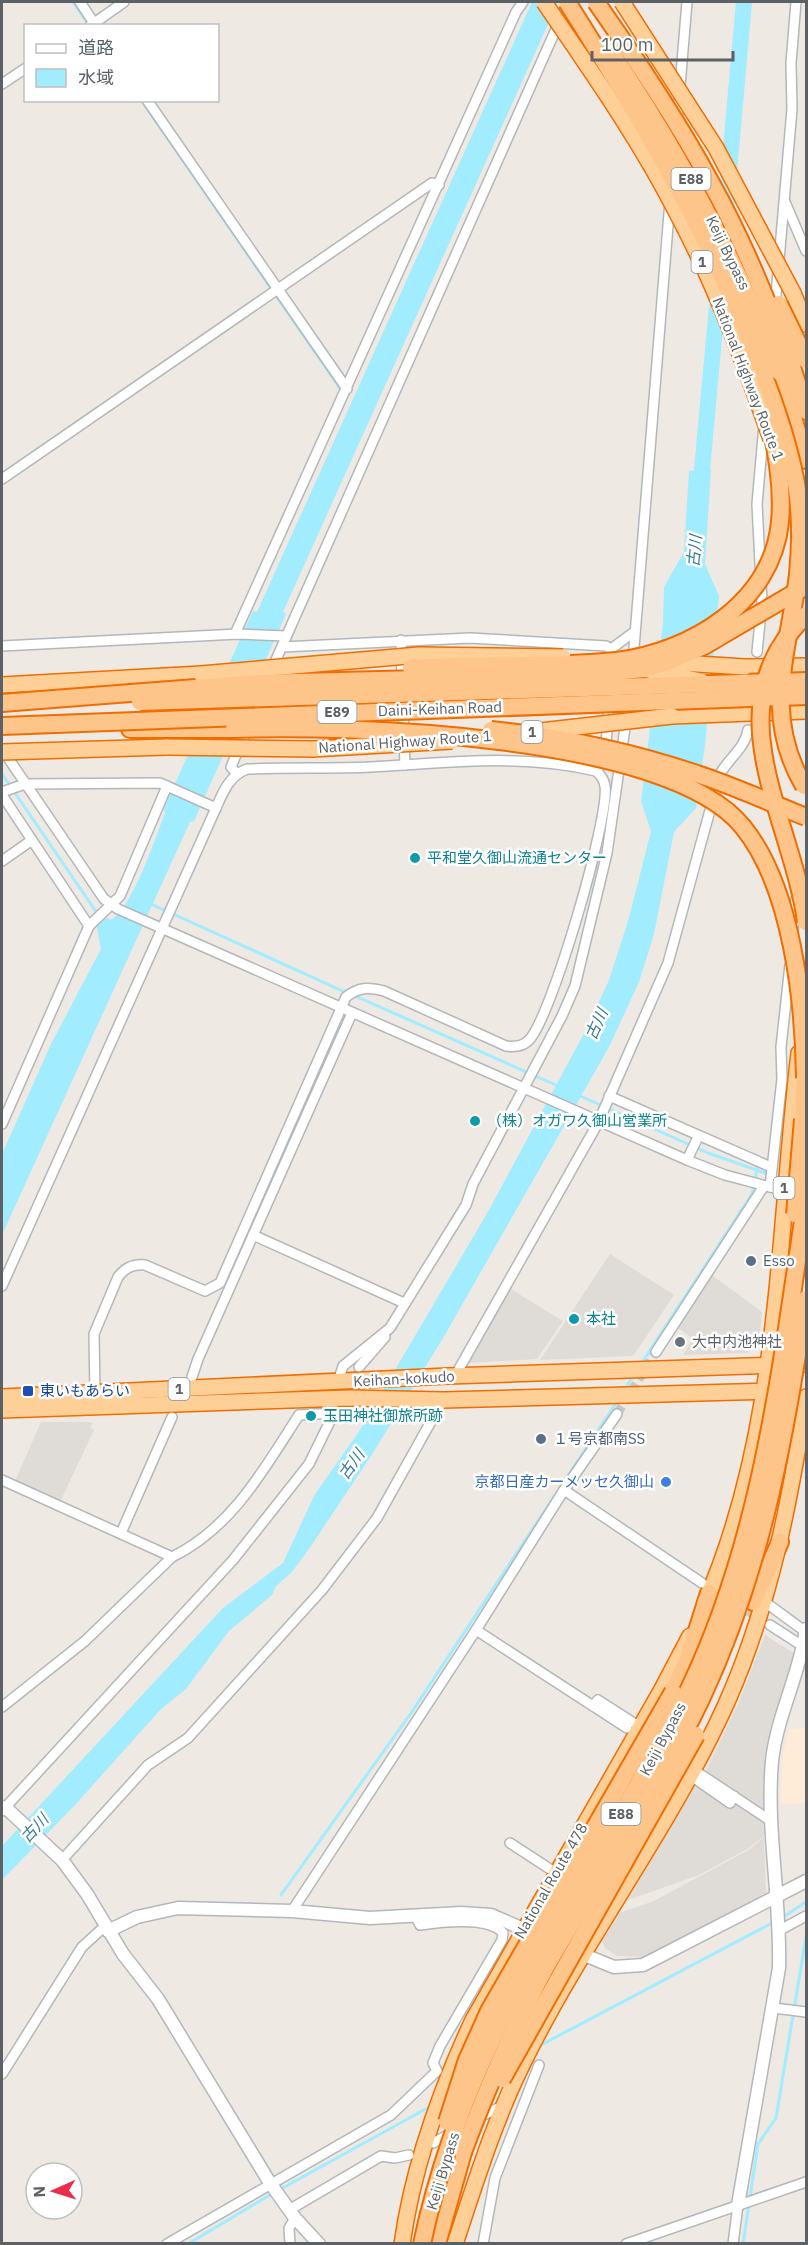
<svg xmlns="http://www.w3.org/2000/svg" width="808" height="2245" font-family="'IBM Plex Sans','Noto Sans JP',sans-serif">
<rect width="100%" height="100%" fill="#eee9e3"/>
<path fill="#feecd8" d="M806,1728v75l-26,1 3,-49 6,-26z"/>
<g fill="#dfdbd7">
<path d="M610,1254l64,41 -41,61 -93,4z"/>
<path d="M712,1275l50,37 -3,30 -11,11 -65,2 10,-16 -15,-11z"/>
<path d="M509,1288l54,33 -26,38 -70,4z"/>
<path d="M41,1422h52l-3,6 4,2 -34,72 -45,-21z"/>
<path d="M765,1635l32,20 -30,88 -3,69 -60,-38 35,-72z"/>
<path d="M695,1784l36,23 4,-5 28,18 1,16 -15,12 -50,27 -71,25z"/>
<path d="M764,1837l2,56 -121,64 -28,-1 -12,-8 -3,-7 17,-28 35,-12 96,-52z"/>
</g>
<g fill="#a2ecff">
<path d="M532,2h26l-275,610 3,2 -92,207 -4,1 -188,413v-81l49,-110 50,-95 -5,-26 10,-6 4,3c21,-8 46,-84 55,-107l-1,-5 89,-197 4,1z"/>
<path d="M711,469l-6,95 14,32 -14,149 -9,63 -22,24 -20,102 -15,48 -30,65 -163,286 -75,123 -62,93 -18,24 -15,13 -4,9 -43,36 -43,58 -26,21 -85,95 -73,75v-34l221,-238 60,-45 32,-69 43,-61 131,-223 99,-184 21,-46 20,-62 22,-87 -10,-30 22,-177 1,-37 20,-35 5,-81z"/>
</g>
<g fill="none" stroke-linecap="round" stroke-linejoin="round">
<g stroke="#a2ecff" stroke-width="3">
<path d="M73,2l13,19"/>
<path d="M141,100l200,290"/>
<path d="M2,774l97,142"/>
<path d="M151,904l196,89"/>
<path d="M353,995l205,91"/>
<path d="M578,1095l130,58 60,21"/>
<path d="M641,1364l111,-170 5,-25"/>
<path d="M625,1389l9,-14"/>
<path d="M281,1895l130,-182 207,-313"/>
<path d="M783,1917l23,-15"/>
<path d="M539,2046l235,-124"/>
<path d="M279,2190l152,-84"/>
<path d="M188,2244l85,-51"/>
<path d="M743,2244l15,-100 18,-26 30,-181"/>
</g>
<g stroke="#a2ecff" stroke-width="16">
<path d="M725,216l19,-214"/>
<path d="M700,491l18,-196"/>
</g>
<g stroke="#c9c7c3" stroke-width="9" stroke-dasharray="9 4.5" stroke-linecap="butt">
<path d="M617,1414l39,-62"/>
<path d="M737,1604l33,21"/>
</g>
<g stroke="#b4b7ba" stroke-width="12">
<g id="minor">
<path d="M80,2l16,24"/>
<path d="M90,26l34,-24"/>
<path d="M2,84l24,-16"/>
<path d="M147,100l200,289"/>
<path d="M677,122l10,-120"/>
<path d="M785,202l21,49"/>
<path d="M775,307l17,-198 -1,-46 5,-61"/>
<path d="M2,479l430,-296 7,2"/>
<path d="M235,634l281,-622 7,-10"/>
<path d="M401,640l1,41"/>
<path d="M2,646l236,-12 48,2"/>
<path d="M282,647l188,-9 136,8 5,3 1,15"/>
<path d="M611,649l23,-17"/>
<path d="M757,652l5,-50 -5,-98 7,-79"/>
<path d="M633,660l37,-459"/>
<path d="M271,671l297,-669"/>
<path d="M403,707l2,58"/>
<path d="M2,749l102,150 14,10 569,251 38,15 64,17"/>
<path d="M237,774l-6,-7 30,-72"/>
<path d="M2,792l23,-8 135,-1 56,25"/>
<path d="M2,795l87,131"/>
<path d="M2,861l30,-21"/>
<path d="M793,931l3,-31"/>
<path d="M609,1096l162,71"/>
<path d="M2,1124l87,-198 31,-30 47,-110"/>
<path d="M687,1160l11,-23"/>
<path d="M770,1187l12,-108 -1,-32 9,-82"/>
<path d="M253,1235l151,68"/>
<path d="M2,1286l214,-478c7,-16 13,-32 31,-39 41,-2 83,0 124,-2 76,-4 150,-14 225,4l9,-12 4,-57"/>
<path d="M656,1352l108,-166"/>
<path d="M359,1367l26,-30"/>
<path d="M455,1376l143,-253 70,-160 52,-189c9,-16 25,-26 28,-44"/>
<path d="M192,1377l6,-18 154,-346"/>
<path d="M338,1382l5,-16 47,-38 76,-123 7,-21 89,-168 13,-30 32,-133 22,-153"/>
<path d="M95,1393l-1,-59 24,-57c7,-9 14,-13 27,-12l60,26 15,-8 126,-286c13,-10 22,-10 38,-6l122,55c8,1 16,1 22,-5 22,-18 82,-224 77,-255 -1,-6 -4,-11 -9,-15"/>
<path d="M617,1414l-53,76 -88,140 151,98"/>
<path d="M2,1480l170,77"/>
<path d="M564,1490l138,93"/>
<path d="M121,1533l51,-116"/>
<path d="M765,1602l41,30"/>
<path d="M770,1625l34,22"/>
<path d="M593,1706l5,-6 42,27"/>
<path d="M2,1707l83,-66 87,-84c60,-29 92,-88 127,-142"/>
<path d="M700,1774l71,47"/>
<path d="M690,1775l40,28 4,-7"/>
<path d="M2,1811l231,-251 76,-96 25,-51 -35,2"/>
<path d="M510,1843l46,30"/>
<path d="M62,1860l86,-95 40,-27 134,-148 55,-72 66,-118"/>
<path d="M292,1911l184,-281"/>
<path d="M780,1930l26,-14"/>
<path d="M774,2008l32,4"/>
<path d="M2,2074l80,-127 23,-21"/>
<path d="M476,2119l22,-11"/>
<path d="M433,2143l20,-11"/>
<path d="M289,2210l92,-54 14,2 14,-3"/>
<path d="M167,2244l224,-129 46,-44 -4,-8 7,-17 62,-106 1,-7c-15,-17 -62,-11 -83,-8l-4,-8"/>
<path d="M290,2244l-1,-16 6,-10"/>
<path d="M483,2244l12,-66 44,-113"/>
<path d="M626,2244l180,-62"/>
<path d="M733,2244l5,-39"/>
</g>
</g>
<g stroke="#b4b7ba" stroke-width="15">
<g id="tertiary">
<path d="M5,1807l57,53 25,34 36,60 35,45 112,184 25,35 24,26"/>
<path d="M108,1931l29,-14 41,-9 114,3 78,7 91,-5 30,2 39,17"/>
<path d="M577,1952l37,15 29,-2 163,-84"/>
<path d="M738,2205l41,-237c2,-69 -13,-138 -7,-207 5,-46 28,-87 34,-132"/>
</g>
</g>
<g stroke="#f16d00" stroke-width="18">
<g id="trunk">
<path d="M793,293l13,31"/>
<path d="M745,667l61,-1"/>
<path d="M2,685l199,-11"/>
<path d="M672,716l134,-5"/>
<path d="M34,751l133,-4"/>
<path d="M2,1397l446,-21 358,-12"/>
<path d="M2,1410l346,-12 95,2 332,-9"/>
<path d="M705,1603c76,-174 72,-365 94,-550"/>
<path d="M402,2244c11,-78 38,-153 71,-224l188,-329 29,-55"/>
<path d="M455,2244c20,-60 39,-122 67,-179 61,-125 148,-236 205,-363 43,-97 63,-200 79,-305"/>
</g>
</g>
<g stroke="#f16d00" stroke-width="20">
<g id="motorway">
<path d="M792,367l14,44"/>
<path d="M779,372l27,88"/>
<path d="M130,729h104"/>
<path d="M803,1119l2,-56"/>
<path d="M753,1602l27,-60"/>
<path d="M673,1692l15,-33 21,-66"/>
<path d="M437,2244l26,-92"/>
</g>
</g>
<use href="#minor" stroke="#fff" stroke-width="9"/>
<use href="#tertiary" stroke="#fff" stroke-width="12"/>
<use href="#trunk" stroke="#fed098" stroke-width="15"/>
<use href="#motorway" stroke="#fec58a" stroke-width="16"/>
<g stroke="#f16d00" stroke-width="18" stroke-linecap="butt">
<g id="trunk-bridge">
<path d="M544,2c47,69 96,138 134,213 38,72 66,147 93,224"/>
<path d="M622,2l94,146 77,145"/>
<path d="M665,662l80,5"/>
<path d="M643,669l58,12"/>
<path d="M201,674l218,-19 144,2"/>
<path d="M532,732l140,-16"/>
<path d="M167,747l146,2 139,-8"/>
<path d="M2,752l32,-1"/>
</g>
</g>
<g stroke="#f16d00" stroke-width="20" stroke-linecap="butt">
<g id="motorway-bridge">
<path d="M567,2c70,110 136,221 185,343 18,45 35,91 44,138 5,30 5,61 2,91 -9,77 -37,139 6,212"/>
<path d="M596,2c41,59 81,118 115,181 33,59 58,121 81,184"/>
<path d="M613,55c67,100 123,204 166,317"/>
<path d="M779,304l27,56"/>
<path d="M806,615c-95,92 -14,202 0,307"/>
<path d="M411,668c68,-5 137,0 205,-7 75,-9 156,-58 164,-139 3,-32 -2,-64 -9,-95"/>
<path d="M140,702l666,-21"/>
<path d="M2,703l256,-20 323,-8 63,-6 29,-9 31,-14 97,-57"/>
<path d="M2,726l804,-30"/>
<path d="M234,729c115,-4 435,5 509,98 49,60 61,175 62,251"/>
<path d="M491,730c71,7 141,22 209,45 36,12 71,28 106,42"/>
<path d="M795,1214l8,-95"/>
<path d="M502,2079l194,-344"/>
<path d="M447,2122l20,-62 22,-49 184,-319"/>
<path d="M463,2152c24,-64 51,-127 84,-187 51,-89 110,-173 154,-266 62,-132 83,-259 105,-400"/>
<path d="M422,2244c21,-100 61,-195 111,-283 52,-92 112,-179 157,-274 73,-153 91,-321 116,-487"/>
</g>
</g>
<use href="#trunk-bridge" stroke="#fed098" stroke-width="15"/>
<use href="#motorway-bridge" stroke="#fec58a" stroke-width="16"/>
</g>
<g fill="#0f9aa8" stroke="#fff" stroke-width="2">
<circle cx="415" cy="858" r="6"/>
<circle cx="475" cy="1121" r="6"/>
<circle cx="574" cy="1319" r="6"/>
<circle cx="311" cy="1416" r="6"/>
</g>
<g fill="#5c6f8a" stroke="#fff" stroke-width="2">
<circle cx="751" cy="1261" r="6"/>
<circle cx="541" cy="1439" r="6"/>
</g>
<circle fill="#6b7280" stroke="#fff" stroke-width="2" cx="680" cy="1342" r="6"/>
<rect fill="#1a4fb4" stroke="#fff" stroke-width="2" x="22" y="1385" width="12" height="12" rx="3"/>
<circle fill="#3f7fe0" stroke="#fff" stroke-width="2" cx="666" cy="1482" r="6"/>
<g text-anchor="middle" stroke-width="5" stroke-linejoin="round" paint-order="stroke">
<g fill="#fff" stroke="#8c9092" stroke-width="1.5">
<rect x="671.5" y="168" width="39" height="22" rx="4.5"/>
<rect x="691.5" y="251" width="21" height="22" rx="4.5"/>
<rect x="317.5" y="701" width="39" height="22" rx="4.5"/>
<rect x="521.5" y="721" width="21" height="22" rx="4.5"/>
<rect x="773.5" y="1177" width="21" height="22" rx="4.5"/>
<rect x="168.5" y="1378" width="21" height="22" rx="4.5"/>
<rect x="601.5" y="1803" width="39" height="22" rx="4.5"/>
</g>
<g font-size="14" font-weight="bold" fill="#5b6164">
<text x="691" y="184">E88</text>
<text x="702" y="267">1</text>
<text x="337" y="717">E89</text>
<text x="532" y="737">1</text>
<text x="784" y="1193">1</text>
<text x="179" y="1394">1</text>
<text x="621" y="1819">E88</text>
</g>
<g font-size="15" fill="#5b6164" stroke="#fff">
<text transform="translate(728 253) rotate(64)" y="5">Keiji Bypass</text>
<text transform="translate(748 379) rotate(69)" y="5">National Highway Route 1</text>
<text transform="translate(440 709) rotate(-2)" y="5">Daini-Keihan Road</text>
<text transform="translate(405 742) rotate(-4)" y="5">National Highway Route 1</text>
<text transform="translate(404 1379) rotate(-3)" y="5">Keihan-kokudo</text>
<text transform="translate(663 1739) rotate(-62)" y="5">Keiji Bypass</text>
<text transform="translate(551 1881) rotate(-60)" y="5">National Route 478</text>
<text transform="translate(443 2171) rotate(-73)" y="5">Keiji Bypass</text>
</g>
<g font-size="15" fill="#0d838f" stroke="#fff" text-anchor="start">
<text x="427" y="863">平和堂久御山流通センター</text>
<text x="487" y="1126">（株）オガワ久御山営業所</text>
<text x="586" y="1324">本社</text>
<text x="323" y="1421">玉田神社御旅所跡</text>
</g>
<g font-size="15" fill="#4e5e75" stroke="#fff" text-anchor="start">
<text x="763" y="1266">Esso</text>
<text x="553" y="1444">１号京都南SS</text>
</g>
<g font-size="15" fill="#5b616d" stroke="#fff" text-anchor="start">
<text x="692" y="1347">大中内池神社</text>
</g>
<g font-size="15" fill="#164399" stroke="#fff" text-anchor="start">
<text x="40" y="1396">東いもあらい</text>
</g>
<g font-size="15" fill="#366cbe" stroke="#fff" text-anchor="end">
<text x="654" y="1487">京都日産カーメッセ久御山</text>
</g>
<g font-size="16" font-style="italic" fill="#367c97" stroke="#fff">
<text transform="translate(694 551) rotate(-85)" y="6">古川</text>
<text transform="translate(596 1024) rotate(-66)" y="6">古川</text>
<text transform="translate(351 1464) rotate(-54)" y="6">古川</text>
<text transform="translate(34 1828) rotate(-47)" y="6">古川</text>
</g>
</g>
<rect width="808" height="2245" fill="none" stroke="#5b6164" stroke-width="6"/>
<rect x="24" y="24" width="195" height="78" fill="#ffffff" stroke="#bdc0c1" stroke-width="1.5"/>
<rect x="36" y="44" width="30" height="9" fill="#ffffff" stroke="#bdc0c1" stroke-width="1.5"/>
<text x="78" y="54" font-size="18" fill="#5b6164">道路</text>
<rect x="36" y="69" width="30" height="18" fill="#a2ecff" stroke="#bdc0c1" stroke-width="1.5"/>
<text x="78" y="84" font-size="18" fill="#5b6164">水域</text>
<g transform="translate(54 2191) rotate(267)"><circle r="28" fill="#ffffff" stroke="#bdc0c1" stroke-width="1.5"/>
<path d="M0-4.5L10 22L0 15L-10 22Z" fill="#eb2c4a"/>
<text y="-9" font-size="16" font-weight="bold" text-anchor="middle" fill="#5b6164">N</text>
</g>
<path d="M592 51v9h141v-9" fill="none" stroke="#5b6164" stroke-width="3"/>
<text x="601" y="51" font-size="18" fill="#5b6164" stroke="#ffffff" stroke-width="4.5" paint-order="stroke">100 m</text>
</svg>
